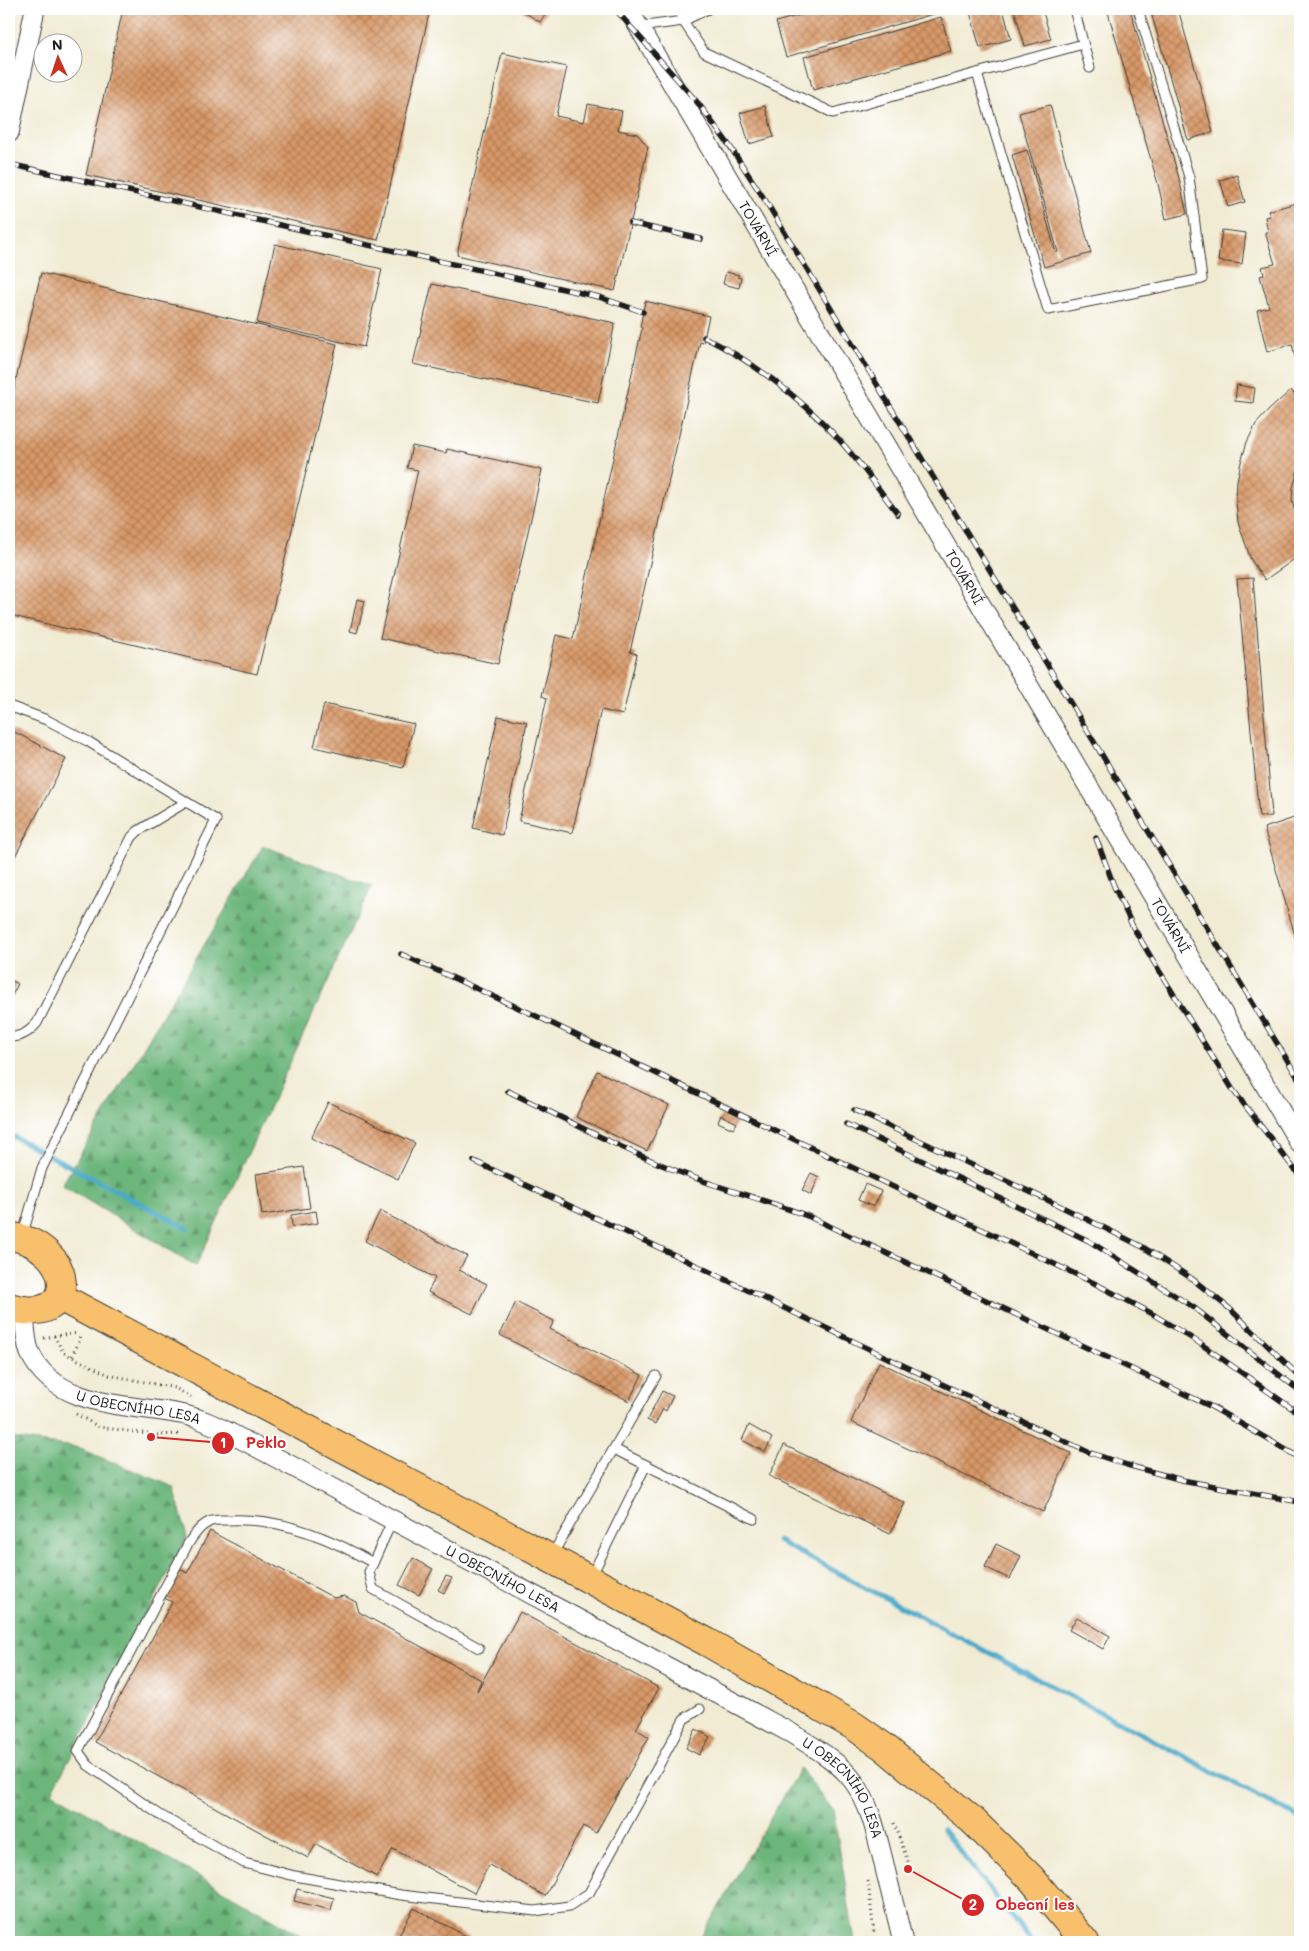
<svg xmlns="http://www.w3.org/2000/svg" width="1309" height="1951" font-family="Mali,sans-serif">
<defs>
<pattern id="forest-firs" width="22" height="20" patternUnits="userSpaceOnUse" patternTransform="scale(1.25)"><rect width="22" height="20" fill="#6cb67c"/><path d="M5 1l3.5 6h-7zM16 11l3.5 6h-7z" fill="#589365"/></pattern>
<pattern id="building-cross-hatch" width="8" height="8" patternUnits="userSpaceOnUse" patternTransform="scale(1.25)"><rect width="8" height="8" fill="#d99968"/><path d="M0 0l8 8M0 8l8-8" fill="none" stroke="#af7c55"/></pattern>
</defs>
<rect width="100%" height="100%" fill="#fff"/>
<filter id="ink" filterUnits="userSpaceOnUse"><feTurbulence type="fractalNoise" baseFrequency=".02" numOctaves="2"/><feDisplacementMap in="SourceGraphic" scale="10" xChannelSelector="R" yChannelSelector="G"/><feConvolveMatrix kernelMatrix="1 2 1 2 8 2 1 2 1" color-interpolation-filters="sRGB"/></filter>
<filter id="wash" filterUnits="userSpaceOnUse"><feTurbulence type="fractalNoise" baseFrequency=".0096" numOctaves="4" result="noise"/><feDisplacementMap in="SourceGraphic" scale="20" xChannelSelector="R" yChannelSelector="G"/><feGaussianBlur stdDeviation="1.12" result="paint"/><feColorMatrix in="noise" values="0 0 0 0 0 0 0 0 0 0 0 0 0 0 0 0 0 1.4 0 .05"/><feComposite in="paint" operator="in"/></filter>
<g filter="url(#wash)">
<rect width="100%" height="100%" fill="#f1ebd3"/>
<g fill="url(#forest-firs)" stroke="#44694c">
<path d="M263,846l109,40 -176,380 -134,-81z"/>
<path d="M9,1438l66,9 99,40 13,51 -135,254 261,150h-304z"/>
<path d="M800,1768l33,42 22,132h-157z"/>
</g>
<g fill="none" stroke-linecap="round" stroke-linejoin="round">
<g stroke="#4aa9c9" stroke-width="5">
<path d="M9,1134l178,94"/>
<path d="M778,1541l522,277"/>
<path d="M943,1830l89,112"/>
</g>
</g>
<g id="blocks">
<g fill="url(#building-cross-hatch)">
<path d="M123,9h307l-52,231 -292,-65z"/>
<path d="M519,9h29l-8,13z"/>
<path d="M771,9h22l-20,6z"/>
<path d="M821,9h118l1,3 -154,45 -10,-35z"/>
<path d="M969,9h34l8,30 -31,9z"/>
<path d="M1014,9h28l9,30 -26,7z"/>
<path d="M1107,9h23l49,169 8,36 -21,5 -8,-35z"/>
<path d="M1150,9h28l35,123 -25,8z"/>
<path d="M941,17l10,34 -138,39 -9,-33z"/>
<path d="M502,53l65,14 -11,49 28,6 4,-18 34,7 -4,19 19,4 11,13 -33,144 -158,-36z"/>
<path d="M1050,105l41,148 -47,14 -32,-112 15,-5 29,103 2,-1 -39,-139z"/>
<path d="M765,106l9,31 -25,7 -9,-31z"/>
<path d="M1237,175l8,27 -17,5 -8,-27z"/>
<path d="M1300,202v158l-4,1 -4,-17 -25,8 -10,-42 12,-3 -9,-31 4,-1 -2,-8 13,-3 -10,-32h3l-3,-15 5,-1 -2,-5z"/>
<path d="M1222,230l24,3 -4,31 -24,-3z"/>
<path d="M275,244l107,25 -18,78 -107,-24z"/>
<path d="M726,272l13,3 -2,2 4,1 -2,10 -16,-4z"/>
<path d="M41,273l296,71 -80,330 -248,-59v-206z"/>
<path d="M432,284l183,39 -17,80 -185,-39z"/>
<path d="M645,301l64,15 -6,27 -3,-1 -70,310 7,2 -14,61 -22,-5 -29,123 -53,-12 28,-123 -5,-2 14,-61 17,4 69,-311 -2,-1z"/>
<path d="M1237,385l18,3 -2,15 -18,-2z"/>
<path d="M1291,390l9,13v61l-7,23 -1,13 8,31v24l-35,25 -14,-20 -13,-38 -2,-21 1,-20 4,-19 6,-20 9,-18 13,-14z"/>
<path d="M412,446l34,7 1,-4 95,21 -44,194 -118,-26 38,-168 -11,-2z"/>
<path d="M1253,578l19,238 -13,1 -22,-238z"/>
<path d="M357,599l8,2 -8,32 -7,-2z"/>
<path d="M324,704l90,20 -11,44 -89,-21z"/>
<path d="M498,716l29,6 -25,113 -29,-7z"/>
<path d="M9,729l57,30 -57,109z"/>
<path d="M1300,816v137l-36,-125z"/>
<path d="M9,979l9,5 -9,17z"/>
<path d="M597,1071l72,34 -22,46 -71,-34z"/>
<path d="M328,1102l87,41 -17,36 -87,-41z"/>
<path d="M721,1115l16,8 -4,6 -15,-7z"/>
<path d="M304,1167l6,41 -48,7 -6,-41z"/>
<path d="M811,1173l8,4 -8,18 -9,-5z"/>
<path d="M865,1184l16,7 -7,16 -16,-7z"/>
<path d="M316,1211l2,12 -26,4 -1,-12z"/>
<path d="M380,1211l87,45 -8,14 28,14 -15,30 -44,-22 7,-14 -70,-37z"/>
<path d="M516,1302l38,19 -4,8 92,46 -13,26 -129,-66z"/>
<path d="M879,1362l192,91 -28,59 -192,-90z"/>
<path d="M662,1391l11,5 -7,15 -3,-2 -8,15 -8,-4z"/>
<path d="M749,1425l23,13 -7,14 -23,-12z"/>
<path d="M784,1445l121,58 -15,31 -121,-58z"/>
<path d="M210,1531l124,67 10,-2 12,6 3,10 122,68 -4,11 43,-79 139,76 -23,41 13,8 -53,96 -13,-7 -38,70 -56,-31 -15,28 -81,-44 -16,28 -61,-33 -8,14 -213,-116 77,-140 -8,-4 16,-29 7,4z"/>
<path d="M996,1544l25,12 -11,23 -25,-12z"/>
<path d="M413,1558l20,11 -14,26 -20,-10z"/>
<path d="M446,1576l6,2 -8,15 -6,-3z"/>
<path d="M1077,1617l33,19 -7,13 -34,-19z"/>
<path d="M696,1729l14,8 -11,18 -13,-7z"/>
<path d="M297,1889l37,9 -3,12 -37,-9z"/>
<path d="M414,1908l63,34h-82z"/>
</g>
</g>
</g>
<g filter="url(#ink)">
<use href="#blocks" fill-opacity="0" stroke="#3c3b37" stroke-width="1"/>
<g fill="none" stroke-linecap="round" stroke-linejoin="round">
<g stroke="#3c3b37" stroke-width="11">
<g id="lane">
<path d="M680,9l3,12 21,31 129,61 144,-40 71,237 154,-31 -13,-102 -51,-168"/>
<path d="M1074,9l16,59"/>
<path d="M639,27l44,-6 25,-12"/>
<path d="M977,73l106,-29"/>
<path d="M9,706l38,14 42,22 127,78 -174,348 -20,69"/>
<path d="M9,1037c13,0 20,-5 28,-14l95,-186 6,-6 48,-29"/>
<path d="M614,1449l140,70"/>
<path d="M393,1519l-24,53 4,17 106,59"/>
<path d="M552,1555l104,-179"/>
<path d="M373,1563c-44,-26 -93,-46 -145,-43 -6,0 -14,-1 -19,2 -9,4 -16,14 -21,22l-110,207 10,14 72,50 84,48 51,13 106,19 134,16 34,-5 20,-13 95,-174 16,-10"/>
<path d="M591,1577l55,-112"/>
</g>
</g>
<g stroke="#3c3b37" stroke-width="21">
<g id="street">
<path id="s1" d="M628,9l672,1135"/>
<path d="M9,133l26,-124"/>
<path id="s2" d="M24,1311c1,14 1,29 6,42 25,55 100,51 150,61 18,3 34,11 50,19l561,300c22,14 48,28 63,49 17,24 23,54 30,82 6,26 13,52 19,78"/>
</g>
</g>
<g stroke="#3c3b37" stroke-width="30">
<g id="primary">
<path d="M9,1236c66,9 75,92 0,71"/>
<path d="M60,1297l647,345 147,84 30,21 88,73 59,58 54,64"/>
</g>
</g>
<g stroke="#3c3b37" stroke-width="3" stroke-dasharray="1 4" stroke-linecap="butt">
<path d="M54,1336l24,-3"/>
<path d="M44,1338l10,-2 10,17 45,22 66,13 16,9"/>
<path d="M72,1356l8,-16v-7"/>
<path d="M76,1414l23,13 57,8 25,-1"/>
<path d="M894,1823l17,47"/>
<path d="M868,1881l6,53"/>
</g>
<use href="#lane" stroke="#fff" stroke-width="9"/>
<use href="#street" stroke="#fff" stroke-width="19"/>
<use href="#primary" stroke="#f8bf6c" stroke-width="28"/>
<g stroke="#1c1c1c" stroke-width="5.5">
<g id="rail">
<path d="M615,9l83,94 31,42 36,55 535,881"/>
<path d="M9,164l590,133 44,15"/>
<path d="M630,223l71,16"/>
<path d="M704,337c44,22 83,51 118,85 29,28 52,61 76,92"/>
<path d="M1096,838l18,48 19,41 25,42 75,121 66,85"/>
<path d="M401,954l131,60 562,269 57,30 50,31 99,70"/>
<path d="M508,1091c61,30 122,63 187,87 38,14 77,24 115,39l402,190 88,51"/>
<path d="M854,1110l204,95 85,42 48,31 39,31 70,68"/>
<path d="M846,1124l243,117 104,66 107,84"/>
<path d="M474,1161l205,96 265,128 144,67 39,13 55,15 118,22"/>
</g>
</g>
<use href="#rail" stroke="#fff" stroke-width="4" stroke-dasharray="11" stroke-linecap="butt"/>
</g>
</g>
<g text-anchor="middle" stroke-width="4" stroke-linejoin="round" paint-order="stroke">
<g font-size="14" fill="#1c1c1c" stroke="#fff">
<text dy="5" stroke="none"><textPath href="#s1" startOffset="255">TOVÁRNÍ</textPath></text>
<text dy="5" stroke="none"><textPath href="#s1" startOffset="660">TOVÁRNÍ</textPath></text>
<text dy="5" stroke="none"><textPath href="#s1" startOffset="1065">TOVÁRNÍ</textPath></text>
<text dy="5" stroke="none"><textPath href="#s2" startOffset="170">U OBECNÍHO LESA</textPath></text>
<text dy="5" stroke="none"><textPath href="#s2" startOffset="575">U OBECNÍHO LESA</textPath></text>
<text dy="5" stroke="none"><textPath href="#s2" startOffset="980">U OBECNÍHO LESA</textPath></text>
</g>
</g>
<path fill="none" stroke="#d62828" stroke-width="2" d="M151 1437L223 1443M908 1869L973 1905"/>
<g fill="#d62828" stroke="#fff" stroke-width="2">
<circle cx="151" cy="1437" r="5"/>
<circle cx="908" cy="1869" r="5"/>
<circle cx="223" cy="1443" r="12"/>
<circle cx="973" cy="1905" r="12"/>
</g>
<g font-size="15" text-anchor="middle" font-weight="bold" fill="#fff">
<text x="223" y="1448">1</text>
<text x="973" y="1910">2</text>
</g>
<g font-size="15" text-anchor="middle" font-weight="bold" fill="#d62828" stroke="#fff" stroke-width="4" stroke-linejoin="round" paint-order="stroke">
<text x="266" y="1448">Peklo</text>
<text x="1035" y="1910">Obecní les</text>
</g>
<rect width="1309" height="1951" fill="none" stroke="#fff" stroke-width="30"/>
<g transform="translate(58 58) rotate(357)"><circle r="24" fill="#ffffff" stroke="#a4a4a4"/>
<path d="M0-4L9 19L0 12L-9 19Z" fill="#c8321e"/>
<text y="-8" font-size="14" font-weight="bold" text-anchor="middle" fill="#1c1c1c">N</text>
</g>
</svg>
